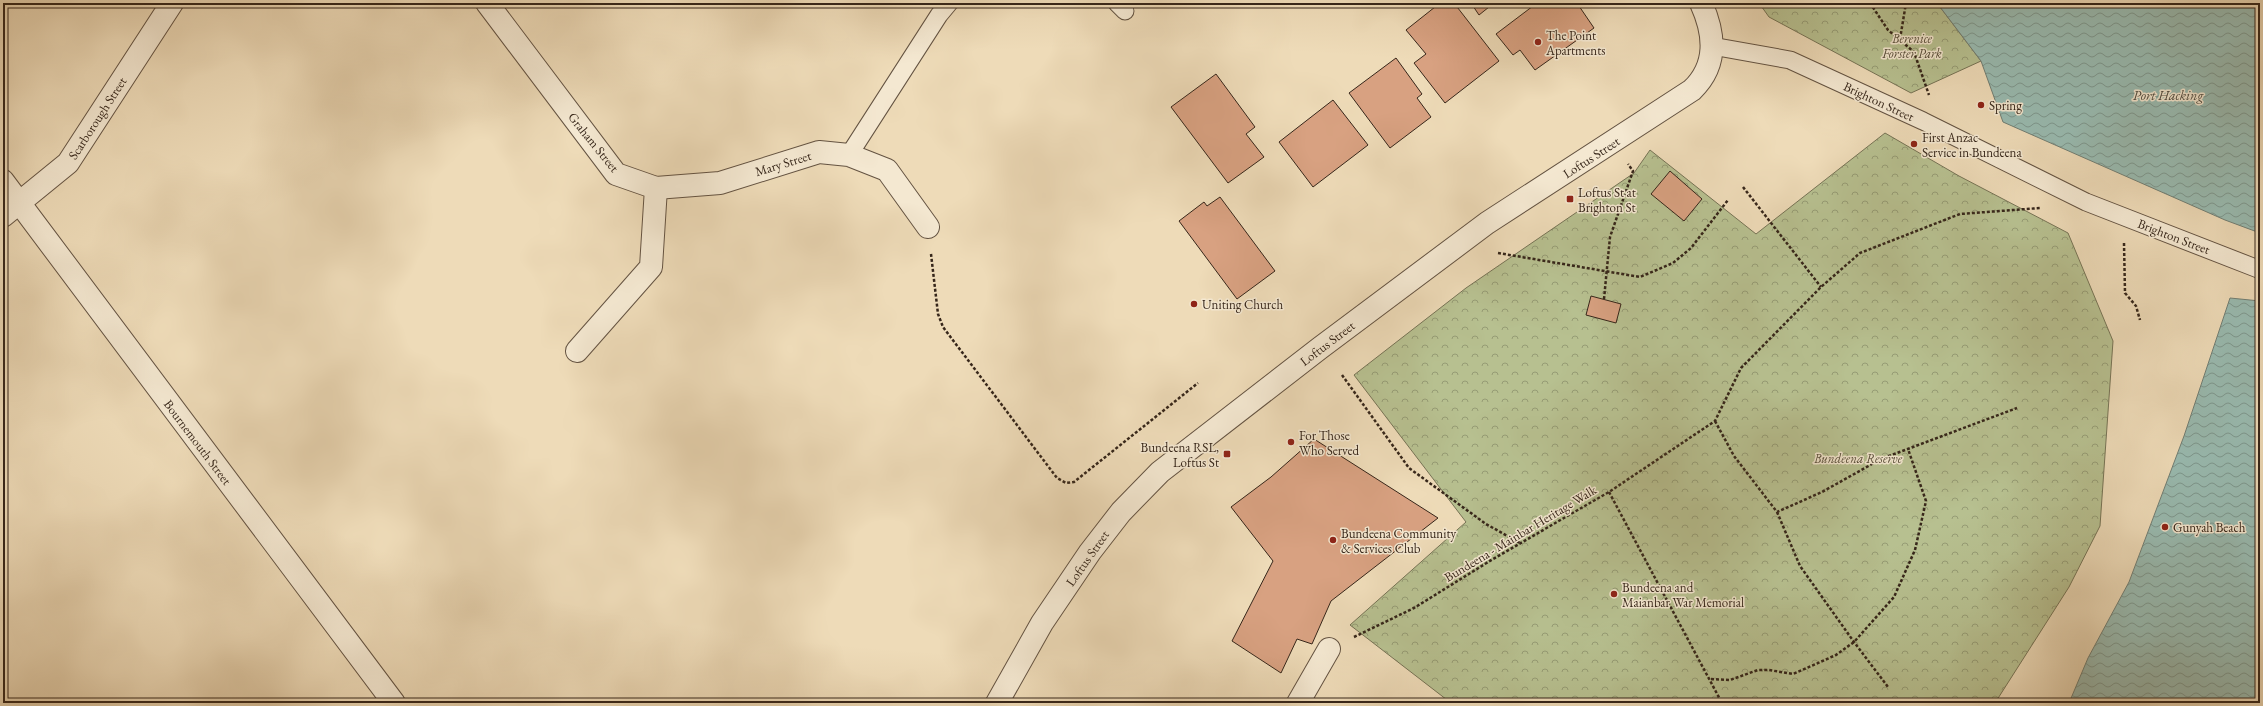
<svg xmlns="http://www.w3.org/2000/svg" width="2263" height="706" font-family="'EB Garamond',serif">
<defs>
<pattern id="park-crowns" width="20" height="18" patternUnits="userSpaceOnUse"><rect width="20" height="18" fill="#b7c090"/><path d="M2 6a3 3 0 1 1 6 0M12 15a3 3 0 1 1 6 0" fill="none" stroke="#969c75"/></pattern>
<pattern id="water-waves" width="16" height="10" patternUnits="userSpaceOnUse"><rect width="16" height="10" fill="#99bbb1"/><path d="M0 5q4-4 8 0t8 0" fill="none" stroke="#7e988f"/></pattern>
</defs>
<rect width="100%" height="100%" fill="#eedbb8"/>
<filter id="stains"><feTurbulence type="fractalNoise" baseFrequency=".005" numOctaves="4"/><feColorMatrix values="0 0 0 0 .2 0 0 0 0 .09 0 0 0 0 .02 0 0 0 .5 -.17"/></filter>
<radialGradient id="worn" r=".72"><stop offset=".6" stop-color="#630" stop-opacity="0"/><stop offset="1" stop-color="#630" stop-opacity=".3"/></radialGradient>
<g fill="url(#park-crowns)" stroke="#767355">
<path d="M1759,3h178l44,58 -70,32 -142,-76z"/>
<path d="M1885,133l74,43 109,57 45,108 -13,185 -31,61 -74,116h-544l-101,-78 116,-103 -112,-147 112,-87 168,-115 16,-23 106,84z"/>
</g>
<g fill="url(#water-waves)" stroke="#717f75">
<path d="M1937,3h323v230l-35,-13 -222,-98 -22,-61z"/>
<path d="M2230,298l30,3v402h-191l19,-45 41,-76 55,-146z"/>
</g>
<g fill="#d8a181" stroke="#36261a">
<path d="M1440,3h14l45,58 -54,42 -31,-40 12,-9 -20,-24z"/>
<path d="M1471,3h23l-15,12z"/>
<path d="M1537,3h46l-4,3 15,22 -59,42 -15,-20 -7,5 -17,-21z"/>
<path d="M1396,58l26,36 -5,4 14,19 -41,31 -41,-55z"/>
<path d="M1216,74l39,53 -9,7 18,23 -36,26 -57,-76z"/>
<path d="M1333,100l35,45 -55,42 -34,-45z"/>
<path d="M1670,171l32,28 -18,22 -33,-27z"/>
<path d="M1220,197l55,74 -38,28 -58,-78 25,-19 3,4z"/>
<path d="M1591,296l30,8 -5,19 -30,-8z"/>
<path d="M1314,439l124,79 -107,83 -19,43 -15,-5 -16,34 -49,-32 41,-80 -42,-54 40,-30z"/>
</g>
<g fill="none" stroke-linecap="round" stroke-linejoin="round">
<g stroke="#645342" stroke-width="19">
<g id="service">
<path d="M1117,3l8,8"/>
<path d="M1712,46l78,14 133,61 163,81 172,67"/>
<path d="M849,155l90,-140 10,-12"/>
</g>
</g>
<g stroke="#645342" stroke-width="24">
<g id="minor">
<path d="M487,3l129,171 40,14 -5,79 -74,84"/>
<path d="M3,181l391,522"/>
<path d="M656,188l64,-5 99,-31 30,3 38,15 41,57"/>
<path d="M3,216l65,-53 104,-160"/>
<path d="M997,703l45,-80 48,-71 31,-40 39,-40 160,-124 167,-125 205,-133c26,-25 23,-56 9,-87"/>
<path d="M1298,703l31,-54"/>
</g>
</g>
<g stroke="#36261a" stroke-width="2.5" stroke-dasharray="3 2" stroke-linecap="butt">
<path d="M1870,3l18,27 26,22 15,43"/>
<path d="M1900,39l6,-36"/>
<path d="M1743,187l78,100"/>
<path d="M2124,243l1,50 11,13 4,14"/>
<path d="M1498,253l142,24 33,-14 18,-15 37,-48"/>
<path d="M931,254l7,60 5,13 114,151 9,5 8,-1 124,-99"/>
<path d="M1604,299l6,-62 23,-66 -5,-7"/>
<path d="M1342,375l67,93 77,56 34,19"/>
<path d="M1715,421l19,35 43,56 45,-20 59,-33 136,-51"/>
<path d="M1609,492l113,211"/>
<path d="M1777,512l23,54 54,76 34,45"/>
<path d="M1354,637l60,-29 79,-49 116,-67 106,-71 26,-53 80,-81 39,-34 100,-39 80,-6"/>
<path d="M1711,679l19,1 28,-10h11l24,4 43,-19 18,-13 40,-45 21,-47 11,-49 -18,-52"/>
</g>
<use href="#service" stroke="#f4e8d1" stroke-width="17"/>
<use href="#minor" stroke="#f4e8d1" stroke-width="22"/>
</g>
<g fill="#8f2418" stroke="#f4e8d1" stroke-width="1.5">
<circle cx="1538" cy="42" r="4"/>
<circle cx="1981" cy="105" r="4"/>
<circle cx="1914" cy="144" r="4"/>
<rect x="1566" y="195" width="8" height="8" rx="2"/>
<circle cx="1194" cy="304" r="4"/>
<circle cx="1291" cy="442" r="4"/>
<rect x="1223" y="450" width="8" height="8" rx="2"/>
<circle cx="2165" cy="527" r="4"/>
<circle cx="1333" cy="540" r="4"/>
<circle cx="1614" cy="594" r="4"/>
</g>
<g text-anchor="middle" stroke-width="3" stroke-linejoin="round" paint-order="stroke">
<g font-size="13" fill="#36261a" stroke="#f4e8d1" text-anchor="start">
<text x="1546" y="40">The Point<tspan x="1546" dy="15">Apartments</tspan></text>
<text x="1989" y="110">Spring</text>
<text x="1922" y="142">First Anzac<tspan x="1922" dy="15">Service in Bundeena</tspan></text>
<text x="1578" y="197">Loftus St at<tspan x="1578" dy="15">Brighton St</tspan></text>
<text x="1202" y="309">Uniting Church</text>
<text x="1299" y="440">For Those<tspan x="1299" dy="15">Who Served</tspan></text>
<text x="1219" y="452" text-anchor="end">Bundeena RSL,<tspan x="1219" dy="15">Loftus St</tspan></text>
<text x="2173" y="532">Gunyah Beach</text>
<text x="1341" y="538">Bundeena Community<tspan x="1341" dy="15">&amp; Services Club</tspan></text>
<text x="1622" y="592">Bundeena and<tspan x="1622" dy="15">Maianbar War Memorial</tspan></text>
</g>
<g font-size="13" font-style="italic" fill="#564c38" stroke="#f4e8d1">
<text x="1912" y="43">Berenice<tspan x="1912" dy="15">Forster Park</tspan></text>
<text x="1858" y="463">Bundeena Reserve</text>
</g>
<g font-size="13" fill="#36261a" stroke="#f4e8d1">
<text transform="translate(1879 101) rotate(25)" y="5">Brighton Street</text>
<text transform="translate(97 118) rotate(-57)" y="5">Scarborough Street</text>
<text transform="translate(594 142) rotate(51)" y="5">Graham Street</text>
<text transform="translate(1591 157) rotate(-33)" y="5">Loftus Street</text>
<text transform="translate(783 163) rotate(-17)" y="5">Mary Street</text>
<text transform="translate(2174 236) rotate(21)" y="5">Brighton Street</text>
<text transform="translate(1327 343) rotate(-37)" y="5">Loftus Street</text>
<text transform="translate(198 442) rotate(53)" y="5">Bournemouth Street</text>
<text transform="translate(1520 533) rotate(-31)" y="5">Bundeena - Mainbar Heritage Walk</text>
<text transform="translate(1087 558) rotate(-55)" y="5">Loftus Street</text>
</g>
<g font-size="14" font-style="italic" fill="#4f4b40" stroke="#f4e8d1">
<text x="2168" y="100">Port Hacking</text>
</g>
</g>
<rect width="2263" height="706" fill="none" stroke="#eedbb8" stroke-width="16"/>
<rect x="4" y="4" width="2255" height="698" fill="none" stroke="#36261a" stroke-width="2"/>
<rect x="8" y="8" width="2247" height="690" fill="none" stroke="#36261a"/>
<rect width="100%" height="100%" filter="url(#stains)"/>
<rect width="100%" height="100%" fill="url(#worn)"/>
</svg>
